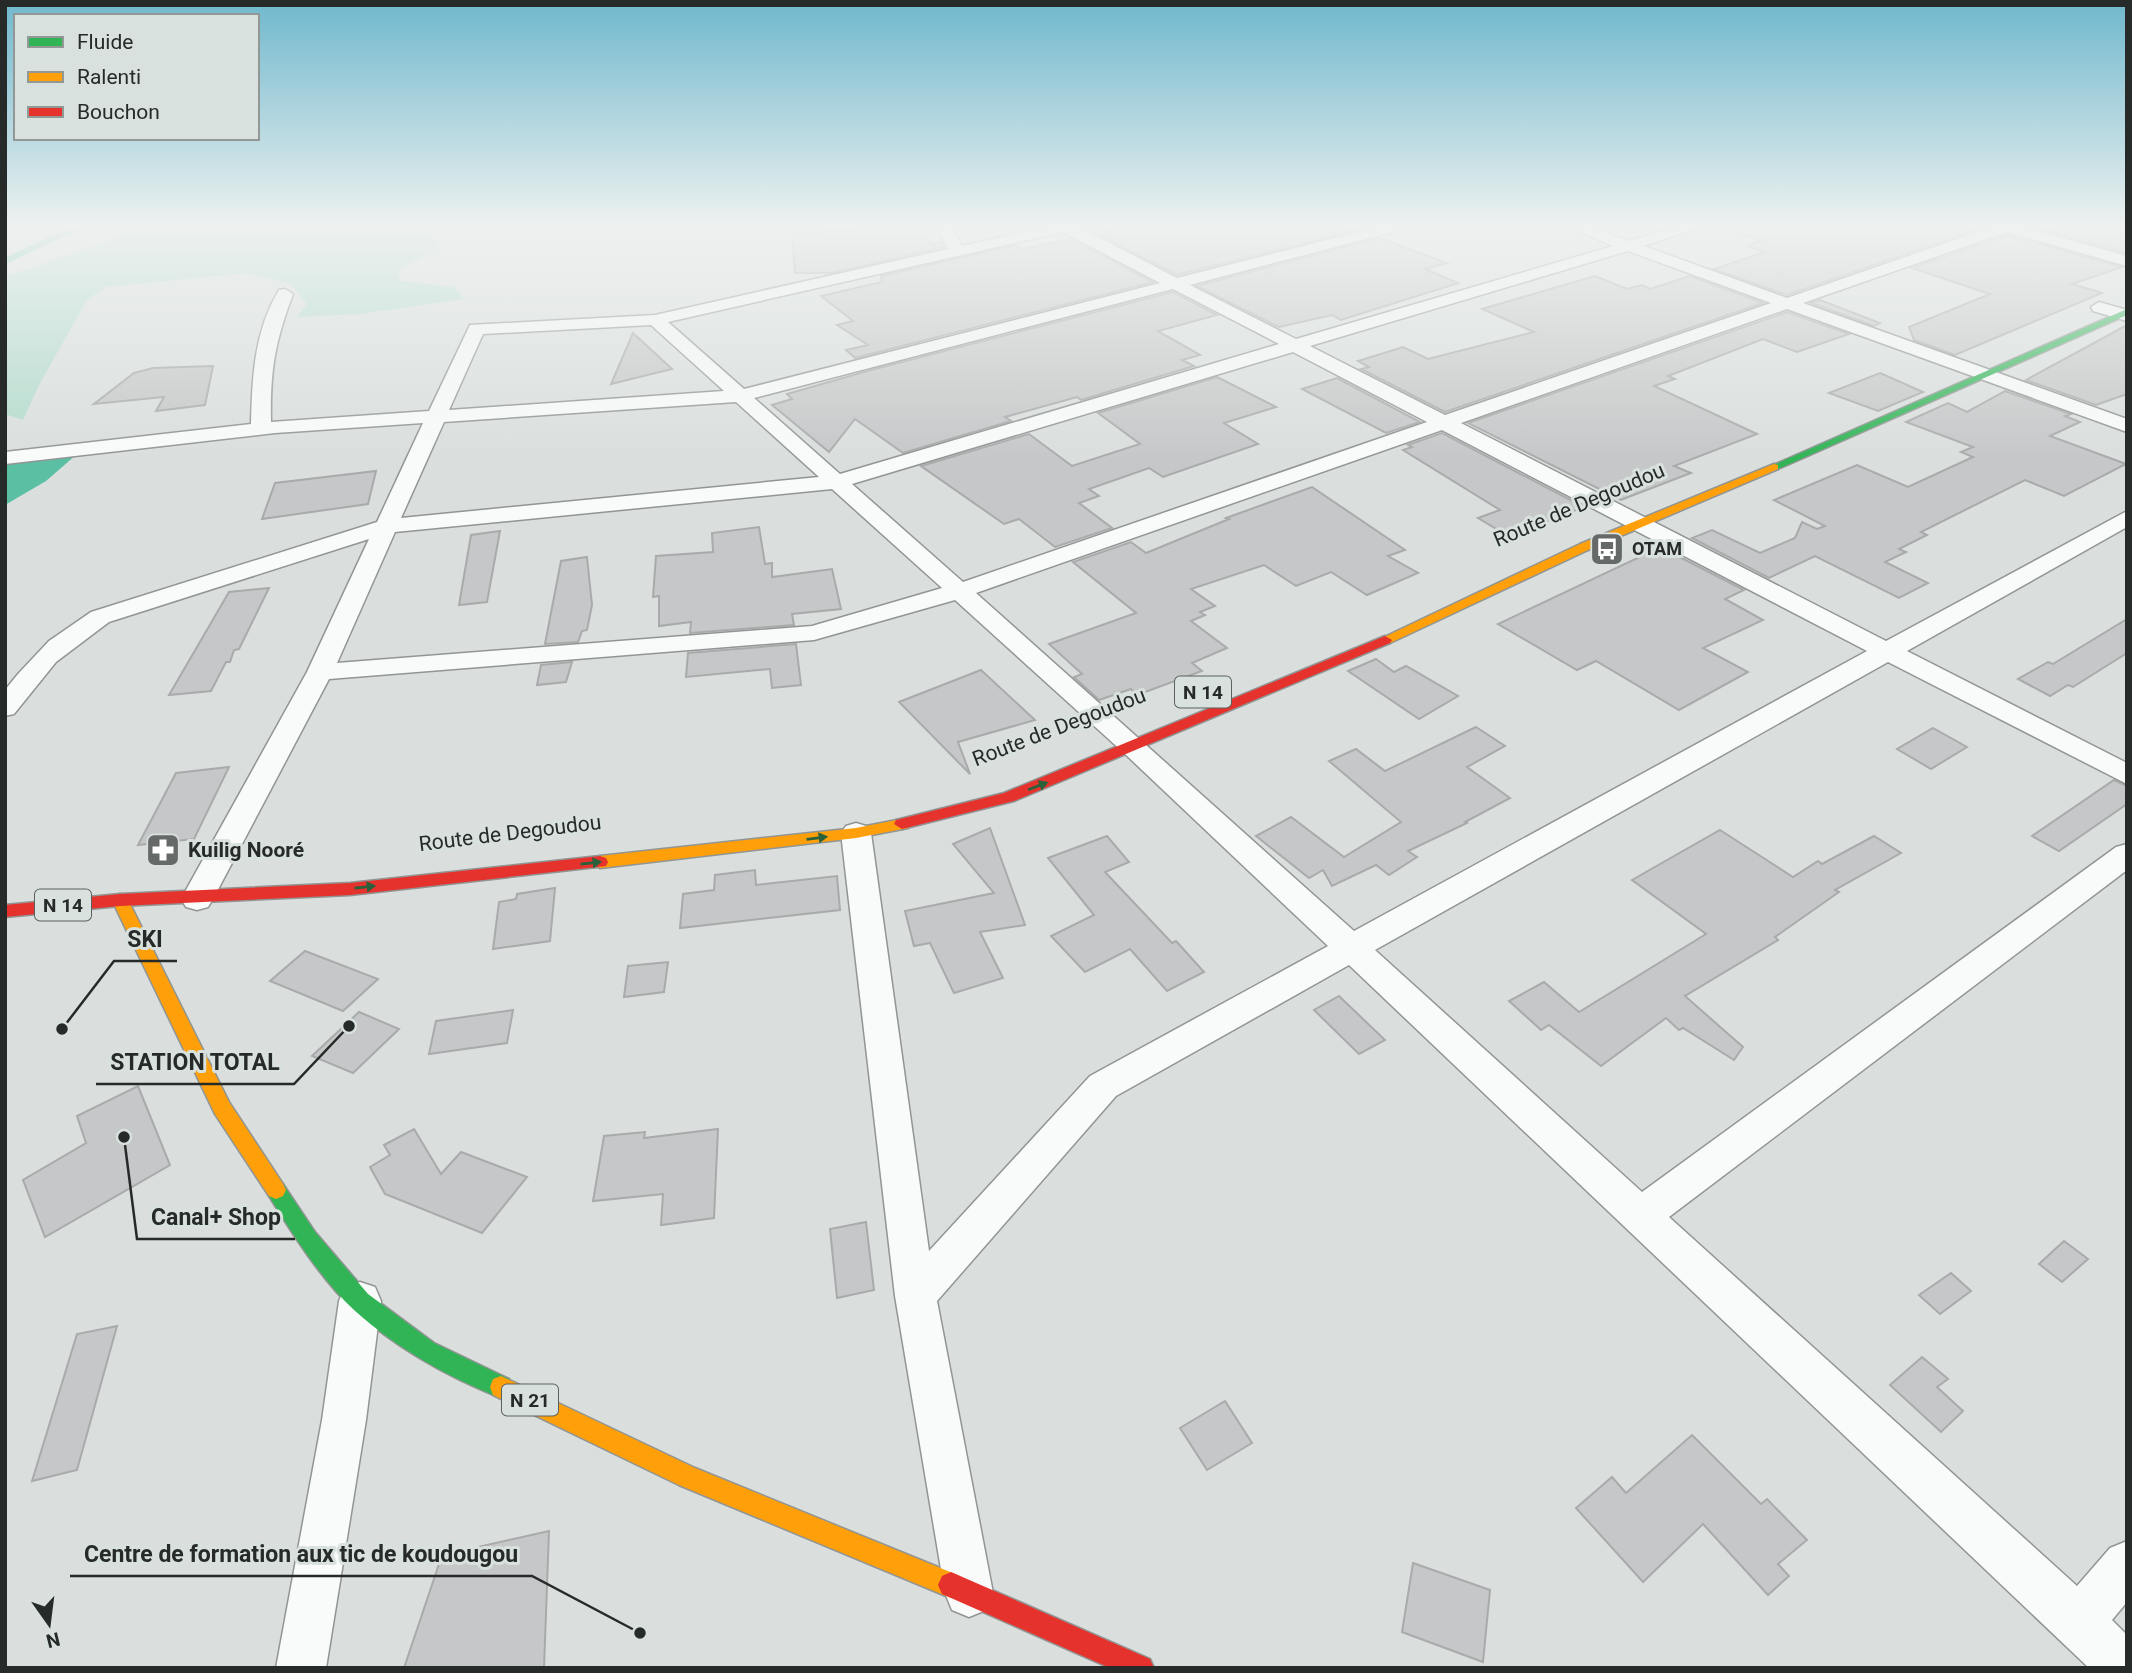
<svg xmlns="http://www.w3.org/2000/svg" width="2132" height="1673" font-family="Roboto,sans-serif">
<rect width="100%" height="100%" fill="#dadfdd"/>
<g fill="#b3dbcc">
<path d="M131,226h300l8,23 -41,20 2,12 55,6 9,12 -104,15 -63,3 10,-13 -16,-20 -45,-11 -140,14 -19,13 -48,85 -16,35 -18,-6v-137l105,-36z"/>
<path d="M599,226h60l-24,10 -30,-1v-3l-27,3 -8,-2 5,-5z"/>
</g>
<path fill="#5bbfa4" d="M84,448l-38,33 -41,24v-47z"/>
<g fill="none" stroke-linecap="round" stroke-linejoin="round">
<path stroke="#5bbfa4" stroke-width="6" d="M5,261l74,-35"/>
</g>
<g fill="#c6c7c8" stroke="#a9aaab" stroke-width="2">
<path d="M860,226h63l7,18 12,-2 2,5 -113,26h-36l-3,-39 58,-4z"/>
<path d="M1125,226h247l-195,49 -81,-42z"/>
<path d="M1734,226h253l-200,69 -73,-26 51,-17 -19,-6 16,-6 -29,-9z"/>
<path d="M2028,226h99v27z"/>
<path d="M2007,235l115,32 -50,17 30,9 -147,62 -41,-15 -5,-13 81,-33 -78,-26z"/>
<path d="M1379,238l68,25 -22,6 33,14 -117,37 -9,-5 -53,12 -82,-41z"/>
<path d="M1070,239l83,43 -298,76 -9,-8 22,-5 -31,-20 16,-4 -32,-25 61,-14 -1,-6 135,-31 6,4z"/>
<path d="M1595,276l32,13 15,-4 8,4 40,-13 73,27 -318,109 -84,-43 8,-2 -11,-6 45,-14 25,12 106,-27 -52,-23z"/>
<path d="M1173,292l44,23 -59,16 42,24 -18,5 12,6 -113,34 -4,-3 -72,20 6,4 -108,32 -48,-34 -26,33 -57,-47 20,-6 -5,-5 84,-24z"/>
<path d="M1820,300l60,23 -6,3 -63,-23z"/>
<path d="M1787,312l62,22 -52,18 -34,-13 -95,37 7,3 -21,7 103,48 -83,32 17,7 -70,27 -153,-77z"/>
<path d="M2127,325v69l-31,11 -70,-25z"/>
<path d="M633,333l39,36 -61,15z"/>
<path d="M213,366l-8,39 -49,6 8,-14 -70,7 40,-31 19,-5z"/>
<path d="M1880,373l43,19 -45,19 -49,-18z"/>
<path d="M1217,377l59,30 -52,16 34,21 -95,33 -14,-9 -60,21 10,7 -20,7 33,25 -57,19 -36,-28 -15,5 -83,-58 108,-32 43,32 68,-22 -42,-31z"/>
<path d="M1337,378l83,44 -34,11 -84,-44z"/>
<path d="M2005,391l66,23 -6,2 15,6 -30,14 76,28 -62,32 -39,-16 -104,52 6,3 -28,14 7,3 -21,10 43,21 -29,15 -84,-42 -46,22 -77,-40 20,-8 48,23 35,-15 7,-16 15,7 8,-3 -51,-26 83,-35 51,22 65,-30 -12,-5 12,-5 -67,-25 42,-19 19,9z"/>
<path d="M1442,433l142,74 -76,29 -30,-18 22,-8 -97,-60 9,-3 -4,-2z"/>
<path d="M376,471l-8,33 -106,15 13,-36z"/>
<path d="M1312,487l93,63 -17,6 30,17 -51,22 -36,-23 -35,14 -32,-21 -73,24 24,17 -15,6 5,3 -14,6 36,27 -35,15 10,8 -65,24 -6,-6 -32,11 -25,-23 8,-3 -33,-30 87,-31 -63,-51 58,-20 15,11 83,-34 -3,-1z"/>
<path d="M759,527l6,37 7,-1v14l60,-8 9,40 -49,5 2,11 -104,8 1,-11 -32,4v-30l-6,1 3,-41 57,-4 -1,-19z"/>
<path d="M500,531l-13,71 -28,3 12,-70z"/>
<path d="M1666,550l78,40 -19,9 38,21 -60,28 45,24 -69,38 -83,-49 -19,9 -79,-46 152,-72 6,2z"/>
<path d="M587,557l5,48 -5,25 -5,1 -4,11 -33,2 16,-83z"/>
<path d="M269,588l-30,61 -5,1 -4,12h-4l-15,29 -42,4 60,-103z"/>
<path d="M2127,619v34l-54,34 -5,-2 -18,11 -32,-17 30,-17 5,2z"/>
<path d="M796,644l5,41 -29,3 -2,-19 -84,8 2,-24z"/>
<path d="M1376,659l18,13 12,-6 52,30 -39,23 -71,-48z"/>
<path d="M572,662l-6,20 -29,3 4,-20z"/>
<path d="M981,670l54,50 -77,22 12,32 -71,-72z"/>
<path d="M1476,727l29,19 -38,21 43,31 -45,24 2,1 -59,28 9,6 -28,18 -13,-10 -44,21 -9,-16 -14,8 -53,-42 35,-19 53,40 57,-35 -72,-61 27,-12 29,22z"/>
<path d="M1933,728l34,19 -36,22 -34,-20z"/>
<path d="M229,767l-35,72 -56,6 38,-72z"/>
<path d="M2114,780l13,6v18l-68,47 -27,-15z"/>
<path d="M990,828l35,97 -45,7 23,46 -49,15 -24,-50 -16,3 -9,-35 89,-18 -41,-49z"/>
<path d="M1720,830l73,47 25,-16 4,3 52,-28 27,17 -66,37 4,2 -64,45 3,3 -93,56 58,51 -9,13 -51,-32 -4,2 -13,-12 -65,48 -52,-41 -8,5 -32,-29 35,-19 35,30 127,-78 -74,-54z"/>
<path d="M1107,836l22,26 -24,10 67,71 4,-2 28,31 -37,19 -37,-42 -45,23 -34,-36 43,-21 -46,-57z"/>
<path d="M755,870l1,15 81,-9 3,34 -160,18 3,-34 31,-4 1,-15z"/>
<path d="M555,888l-5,53 -57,8 6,-47 17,-3 1,-5z"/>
<path d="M305,951l73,28 -35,32 -73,-30z"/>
<path d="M668,962l-4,30 -40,5 4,-31z"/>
<path d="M1339,996l46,44 -26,14 -45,-44z"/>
<path d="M513,1010l-6,33 -78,11 7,-33z"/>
<path d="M359,1012l40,17 -46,44 -41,-17z"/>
<path d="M138,1086l32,79 -125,72 -22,-57 63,-37 -9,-27z"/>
<path d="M414,1129l27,45 20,-22 66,25 -45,56 -97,-39 -15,-27 20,-12 -6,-10z"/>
<path d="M718,1129l-4,89 -53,7 2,-31 -70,7 11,-65 41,-4 -1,6z"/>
<path d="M866,1222l8,68 -37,8 -7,-69z"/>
<path d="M2064,1241l24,18 -26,23 -23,-18z"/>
<path d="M1951,1273l20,18 -31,23 -21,-19z"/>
<path d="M117,1326l-40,144 -45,11 45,-147z"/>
<path d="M1922,1357l26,22 -11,8 26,24 -22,21 -51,-47z"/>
<path d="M1225,1401l27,42 -45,27 -27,-42z"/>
<path d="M1692,1435l69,69 6,-5 40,41 -29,24 11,12 -21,19 -65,-71 -60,58 -67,-74 36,-31 14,16z"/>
<path d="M549,1531l-5,137h-140l38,-113z"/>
<path d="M1413,1563l77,27 -7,72 -81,-30z"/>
</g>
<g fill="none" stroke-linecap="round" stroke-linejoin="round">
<g stroke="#919594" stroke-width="3">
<g id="street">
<path d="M937,226h14l11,20 89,-20h26l100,52 205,-52h24l-2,3 -214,56 106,54 317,-93 -47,-20h21l42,15 52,-15h22l-59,20 143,52 208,-72h24l108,30v10l-120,-34 -204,71 324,116v13l-340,-123 -326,114 425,218 241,-130v16l-220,124 220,112v21l-239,-122 -513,288 267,242 474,-345 11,-3v26l-458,347 408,369 33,-38 17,-7v61l-15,18 15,15v33h-38l-740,-703 -233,131 -179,205 56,292 -7,17 -17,7 -17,-7 -7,-17 -50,-297 -54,-463 5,-7 10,-3 10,3 5,7 58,418 161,-175 238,-130 -204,-193 -169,-153 -141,40 -485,39 -116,220 -5,8 -11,3 -11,-3 -5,-8 126,-227 62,-133 -260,83 -53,40 -42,52 -9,2v-26l13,-16 31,-33 42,-29 286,-90 46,-99 -148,10 -270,31v-12l246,-28c1,-46 3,-93 28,-134l6,-1 8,5c-18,48 -23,76 -22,128l158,-11 41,-86 185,-10 293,-66zM1063,232l97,51 -416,106 -76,-67zM1628,251l143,52 -326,112 -135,-69zM1173,289l106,55 -439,130 -86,-76zM651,325l73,66 -275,19 34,-76zM1293,352l134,70 -464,160 -111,-98zM736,402l83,75 -418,41 43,-96zM1442,430l425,221 -513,280 -378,-338zM832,489l110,99 -130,38 -475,37 58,-131z"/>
<path d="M2099,302l28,8v11l-34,-10 -2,-4z"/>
<path d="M360,1282l15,5 6,14 -15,119 -40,248h-50l46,-248 17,-119 6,-14z"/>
</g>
</g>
<g stroke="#919594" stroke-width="3">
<g id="fast">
<path d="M2127,309v6l-349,154 -9,-2z"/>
<path d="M276,1181l7,3 32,48 53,62 66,49 75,36 3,8 -3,8 -8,3c-53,-21 -105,-50 -148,-89 -32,-30 -61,-76 -84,-113l-3,-6 3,-6z"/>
</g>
</g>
<g stroke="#919594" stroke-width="3">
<g id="slow">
<path d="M1774,464l4,1v4l-190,81 -198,93h-10l-2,-3 202,-96z"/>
<path d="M902,819l8,5 -2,4 -52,10 -256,30 -8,-6 8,-6 256,-28z"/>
<path d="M120,894l6,2 103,206 54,82 3,6 -3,6 -7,3 -7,-3 -54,-82 -103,-214 2,-4z"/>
<path d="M501,1376l194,92 265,108 4,9 -4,9 -9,4 -272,-113 -186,-90 -3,-8 3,-8z"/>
</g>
</g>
<g stroke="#919594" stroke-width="3">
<g id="jam">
<path d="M1385,636l7,4 -2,3 -376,158 -112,28 -8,-5 2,-4 108,-27z"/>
<path d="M600,856l6,2 2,4 -2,4 -256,29 -230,11 -115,11v-12l115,-11 230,-11z"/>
<path d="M951,1572l199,87 4,9h-44l-168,-74 -4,-9 4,-9z"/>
</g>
</g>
<use href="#street" fill="#f9fafa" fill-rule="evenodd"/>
<use href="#fast" fill="#30b455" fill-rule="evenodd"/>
<use href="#slow" fill="#ff9f0a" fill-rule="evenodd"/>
<use href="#jam" fill="#e5322d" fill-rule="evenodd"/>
</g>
<defs><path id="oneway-solid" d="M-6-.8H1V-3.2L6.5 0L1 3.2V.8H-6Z" transform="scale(1.75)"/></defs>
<g fill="#2a613a">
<use href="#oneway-solid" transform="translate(1038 786) rotate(-21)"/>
<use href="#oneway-solid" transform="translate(817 838) rotate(-7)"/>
<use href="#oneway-solid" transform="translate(591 863) rotate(-6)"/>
<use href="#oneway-solid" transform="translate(365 887) rotate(-6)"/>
</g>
<linearGradient id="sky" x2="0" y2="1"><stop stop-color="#6fb8cd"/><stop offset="0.49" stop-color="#eef1f0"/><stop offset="1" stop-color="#eef1f0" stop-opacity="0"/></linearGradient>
<rect width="2132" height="460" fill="url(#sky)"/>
<defs>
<g id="bus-square" transform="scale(1.75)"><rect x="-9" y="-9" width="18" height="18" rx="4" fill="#656967" stroke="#d8e1dd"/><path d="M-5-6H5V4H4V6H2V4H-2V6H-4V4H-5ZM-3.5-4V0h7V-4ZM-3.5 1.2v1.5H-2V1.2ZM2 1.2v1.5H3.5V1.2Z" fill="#fff"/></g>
<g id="pharmacy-square" transform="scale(1.75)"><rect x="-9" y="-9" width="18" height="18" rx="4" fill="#656967" stroke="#d8e1dd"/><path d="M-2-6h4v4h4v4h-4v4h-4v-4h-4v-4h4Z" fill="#fff"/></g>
</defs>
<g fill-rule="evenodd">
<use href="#bus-square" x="1607" y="549"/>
<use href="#pharmacy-square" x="163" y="850"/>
</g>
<g text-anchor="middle" stroke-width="6" stroke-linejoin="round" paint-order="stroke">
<g font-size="18" font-weight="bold" fill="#262a28" stroke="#d8e1dd" text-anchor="start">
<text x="1632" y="555">OTAM</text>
</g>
<g fill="#d8e1dd" stroke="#5b615e" stroke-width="2">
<rect x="1175" y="676.5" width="56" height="31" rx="5"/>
<rect x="35" y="889.5" width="56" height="31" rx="5"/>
<rect x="502" y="1384.5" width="56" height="31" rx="5"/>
</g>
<g font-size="19" font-weight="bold" fill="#262a28">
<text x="1203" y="699">N 14</text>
<text x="63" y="912">N 14</text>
<text x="530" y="1407">N 21</text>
</g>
<g font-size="21" fill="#262a28" stroke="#d8e1dd">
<text transform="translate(1579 505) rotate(-23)" y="7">Route de Degoudou</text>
<text transform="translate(1059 727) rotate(-21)" y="7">Route de Degoudou</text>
<text transform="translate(510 833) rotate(-7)" y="7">Route de Degoudou</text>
</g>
<g font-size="21" font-weight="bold" fill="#262a28" stroke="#d8e1dd" text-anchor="start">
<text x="188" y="857">Kuilig Nooré</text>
</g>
</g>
<path fill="none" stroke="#262a28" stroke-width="2.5" d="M62 1029L114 961H177M349 1026L294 1084H96M124 1137L137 1239H295M640 1633L532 1576H70"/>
<g fill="#262a28" stroke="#d8e1dd" stroke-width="2.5">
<circle cx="62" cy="1029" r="7"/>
<circle cx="349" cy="1026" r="7"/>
<circle cx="124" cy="1137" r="7"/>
<circle cx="640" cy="1633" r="7"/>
</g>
<g font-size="23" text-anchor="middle" font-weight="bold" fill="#262a28" stroke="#d8e1dd" stroke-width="6" stroke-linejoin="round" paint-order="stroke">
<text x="145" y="947">SKI</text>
<text x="195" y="1070">STATION TOTAL</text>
<text x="216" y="1225">Canal+ Shop</text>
<text x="301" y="1562">Centre de formation aux tic de koudougou</text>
</g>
<rect width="2132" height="1673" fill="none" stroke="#262a28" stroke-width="14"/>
<rect x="14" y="14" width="245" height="126" fill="#d8e1dd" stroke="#919895" stroke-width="2"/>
<rect x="28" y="37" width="35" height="10" fill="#30b455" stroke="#919895" stroke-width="2"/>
<text x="77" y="49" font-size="21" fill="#262a28">Fluide</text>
<rect x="28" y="72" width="35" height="10" fill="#ff9f0a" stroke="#919895" stroke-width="2"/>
<text x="77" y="84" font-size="21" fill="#262a28">Ralenti</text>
<rect x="28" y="107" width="35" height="10" fill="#e5322d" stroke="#919895" stroke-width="2"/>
<text x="77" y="119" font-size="21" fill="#262a28">Bouchon</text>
<g transform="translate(49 1624) rotate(166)" stroke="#d8e1dd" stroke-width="5" paint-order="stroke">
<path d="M0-5L12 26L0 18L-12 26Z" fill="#262a28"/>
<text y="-10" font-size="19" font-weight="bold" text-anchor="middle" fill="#262a28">N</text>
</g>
</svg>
